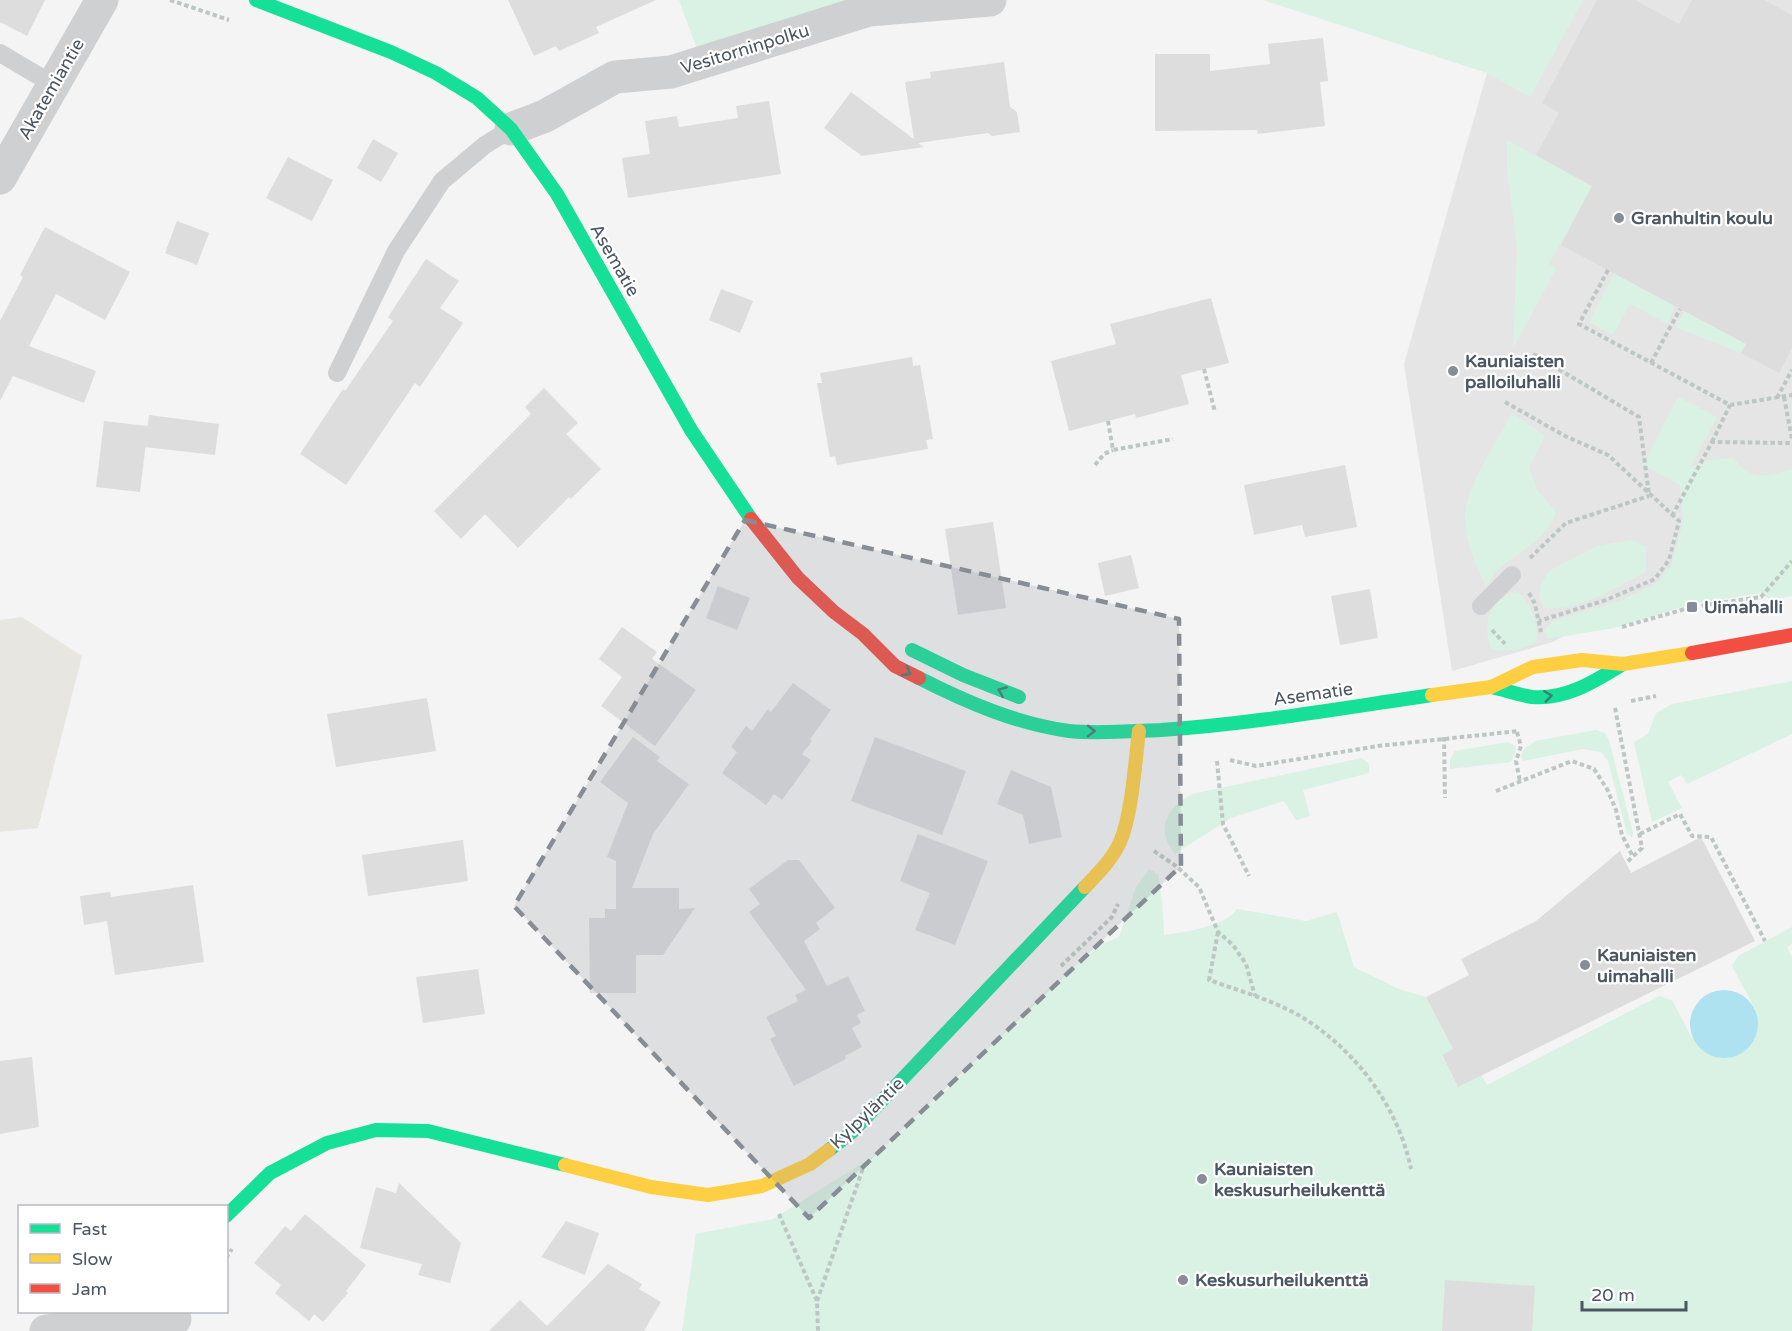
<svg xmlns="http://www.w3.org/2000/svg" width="1792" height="1331" viewBox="0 0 1792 1331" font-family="'Varela Round',sans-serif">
  <rect width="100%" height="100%" fill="#f4f4f4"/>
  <polygon fill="#e6e5e6" points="1527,0 1792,0 1792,492 1659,582 1553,642 1452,671 1404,364 1487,73"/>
  <g fill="#d9f2e3">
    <polygon points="679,0 892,0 698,52"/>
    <polygon points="1263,0 1583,0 1530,97 1487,73"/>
    <polygon points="1507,140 1592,186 1549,264 1556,269 1513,349 1517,249 1507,170"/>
    <polygon points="1614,273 1674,306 1668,324 1630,304 1613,335 1589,322"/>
    <polygon points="1685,311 1733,337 1749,338 1741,353 1675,327"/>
    <path d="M1678 397 1717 417 1690 468 1708 460 1733 458C1754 483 1764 476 1792 469V596L1770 600 1761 593 1692 604 1614 628 1548 639 1544 633 1546 628 1555 620 1620 601 1659 582 1671 565 1683 522 1680 485 1643 465Z"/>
    <path d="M1512 413 1545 436 1529 467 1537 490 1556 512C1548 540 1520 551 1499 568 1494 573 1490 581 1486 587 1476 565 1465 542 1465 517 1465 488 1498 440 1512 413Z"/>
    <path d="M1631 540 1646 547V572C1617 587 1578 612 1545 608L1539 598 1541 584 1549 571 1597 546Z"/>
    <path d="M1518 592C1530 602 1540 627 1536 642 1522 650 1506 653 1491 649 1481 626 1490 594 1518 592Z"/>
    <polygon points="1792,681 1792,734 1687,784 1681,775 1668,782 1682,808 1652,822 1634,742 1648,734 1656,713 1672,704"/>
    <polygon points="1596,730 1605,733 1609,740 1633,833 1632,838 1627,833 1608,761 1601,752 1583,749 1523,761 1521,756 1524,749 1535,741"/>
    <polygon points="1509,742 1515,746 1516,751 1511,762 1450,769 1450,760 1455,751"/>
    <path d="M1362 758 1369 764V773L1303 790 1310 816 1296 820 1284 801 1231 818 1175 854C1155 829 1166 808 1192 794Z"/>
    <path d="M1149 869 1158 874 1162 902 1164 935C1184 932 1225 927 1237 909L1306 921 1337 912 1354 967 1399 989 1426 997 1453 1049 1442 1056 1458 1087 1481 1075 1487 1085 1659 996 1672 1000 1692 1038 1755 1009 1732 966 1738 956 1792 927V944L1787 947 1792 957V1331H682L696 1234 773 1219 874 1156 944 1092 1036 1001 1098 946 1119 937 1136 887Z"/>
  </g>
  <polygon fill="#e7e6e1" points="22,617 82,656 38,828 0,832 0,620"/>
  <circle fill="#aee2f0" cx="1724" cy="1024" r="34"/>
  <g fill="#ddddde">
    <polygon points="0,0 45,0 27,36 0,22"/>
    <polygon points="508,0 656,0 596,27 599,33 559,51 556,46 534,56"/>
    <polygon points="1597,0 1635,0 1679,24 1692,0 1764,0 1792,15 1792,348 1779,373 1741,353 1746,344 1561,245 1592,186 1536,155 1559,113 1542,103"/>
    <polygon points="1323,38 1328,81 1320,82 1325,126 1258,134 1257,130 1155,131 1155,54 1210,54 1210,71 1270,64 1268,44"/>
    <polygon points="1004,62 1010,107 1017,112 1020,132 992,136 988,133 918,143 924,147 862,156 824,128 851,92 914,139 905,82 931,78 930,72"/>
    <polygon points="769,101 781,174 628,198 622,158 650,154 645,121 677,116 679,127 738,118 736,106"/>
    <polygon points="373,139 398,153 381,182 357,168"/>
    <polygon points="288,157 333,180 312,221 266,198"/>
    <polygon points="177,221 209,233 197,265 165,253"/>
    <polygon points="45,227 130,272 105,320 56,294 29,346 96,371 84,403 13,376 0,401 0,321 23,277 20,275"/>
    <polygon points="426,259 459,281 440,308 463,323 420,387 415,383 346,485 300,454 343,389 345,391 393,321 388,317"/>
    <polygon points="721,289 753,301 740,333 709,320"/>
    <polygon points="1211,298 1229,363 1181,375 1189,404 1136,418 1135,414 1069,431 1051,361 1116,344 1110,324"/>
    <polygon points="912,357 913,366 920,365 933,439 926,440 928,449 837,465 835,456 830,457 817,383 822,383 820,373"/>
    <polygon points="544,388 578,423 566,434 601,469 571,499 569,497 518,548 485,514 461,539 434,511 531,414 525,407"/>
    <polygon points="149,415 219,424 215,455 145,447"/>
    <polygon points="104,421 148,426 140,492 96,487"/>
    <polygon points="1345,465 1357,527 1305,537 1302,525 1254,535 1244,485"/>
    <polygon points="993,522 1006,608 958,615 945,529"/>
    <polygon points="1131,555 1139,588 1105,596 1098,563"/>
    <polygon points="718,586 750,598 737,630 706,618"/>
    <polygon points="1370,589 1378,638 1340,645 1331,596"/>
    <polygon points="622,627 657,652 652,659 696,690 655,746 601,706 622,677 599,659"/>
    <polygon points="793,683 831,710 810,739 812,741 802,754 811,760 782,800 774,794 766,805 722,773 737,752 731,747 746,726 752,731 768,709 771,712"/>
    <polygon points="427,698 436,751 336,767 327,714"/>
    <polygon points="633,737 660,757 657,761 689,784 653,834 632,888 679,888 679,909 695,908 663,955 636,955 636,993 590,993 589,918 605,918 605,909 616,909 616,861 607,857 628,803 600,782"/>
    <polygon points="875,737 966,771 942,835 851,801"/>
    <polygon points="1011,770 1051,787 1062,837 1029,844 1023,815 997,804"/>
    <polygon points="918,834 988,861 955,945 915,930 930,893 900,881"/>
    <polygon points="1701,837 1755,941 1458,1087 1442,1055 1453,1049 1426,997 1469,975 1461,959 1536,921 1620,851 1631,873"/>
    <polygon points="463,840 468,881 368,896 362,855"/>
    <polygon points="788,860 799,860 835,908 816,923 820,929 804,941 827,986 848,976 865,1011 857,1015 861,1023 852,1028 862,1047 845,1056 846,1059 794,1086 770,1039 776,1036 766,1017 798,1001 795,995 806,990 749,912 760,904 749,889"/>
    <polygon points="193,885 204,962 115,975 107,921 84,925 80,896 110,892 111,897"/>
    <polygon points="478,969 485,1014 423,1023 416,977"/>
    <polygon points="32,1057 39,1127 0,1134 0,1061"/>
    <polygon points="399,1183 461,1243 450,1283 418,1275 422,1264 360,1248 376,1187 396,1193"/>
    <polygon points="305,1214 366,1265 346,1291 348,1293 323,1322 314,1314 309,1321 275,1293 281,1285 254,1263 285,1226 291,1231"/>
    <polygon points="566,1221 599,1233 585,1275 541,1257"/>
    <polygon points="608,1264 642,1284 639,1289 661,1302 644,1331 489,1331 520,1300 547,1326"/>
    <polygon points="1445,1280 1535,1286 1532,1331 1442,1331"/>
  </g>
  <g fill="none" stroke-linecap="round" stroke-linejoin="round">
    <g stroke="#bcc7c4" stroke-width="4" stroke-dasharray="4.5 3" stroke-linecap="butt">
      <polyline points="170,0 229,20"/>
      <polyline points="1608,270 1579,324 1730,405 1792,395"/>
      <polyline points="1533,354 1639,417 1649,495"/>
      <polyline points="1651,363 1680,309"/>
      <polyline points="1204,369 1215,412"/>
      <polyline points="1784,397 1792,439"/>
      <polyline points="1777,398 1792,370"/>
      <polyline points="1505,402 1565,436 1608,455 1679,521 1669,560 1655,579 1606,600 1539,621"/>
      <polyline points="1108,421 1113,450 1173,439"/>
      <polyline points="1712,442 1730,405"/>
      <polyline points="1095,465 1104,454 1113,450"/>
      <polyline points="1672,516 1712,442 1792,443"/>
      <polyline points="1530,558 1566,523 1649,496"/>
      <polyline points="1529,593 1535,604 1541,632"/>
      <polyline points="1622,627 1692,607 1761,597 1792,561"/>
      <polyline points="1492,630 1505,644"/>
      <polyline points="1631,701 1656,696"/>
      <polyline points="1615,708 1642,848 1626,863"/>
      <polyline points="1517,732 1521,746 1516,761 1520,782"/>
      <polyline points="1444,737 1445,798"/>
      <polyline points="1230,760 1256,766 1378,746 1519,731"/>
      <polyline points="1217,761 1223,824 1249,876"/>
      <polyline points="1496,791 1572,761 1594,769 1607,789 1616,810 1622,835 1633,857"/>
      <polyline points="1640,834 1680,814 1692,836 1711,837 1765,941"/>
      <polyline points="1154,851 1176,866 1199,887 1218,932 1233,945 1246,964 1255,996"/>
      <path d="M1218 932 1209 980C1240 991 1272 1000 1300 1016 1355 1049 1398 1106 1411 1169"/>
      <polyline points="1061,966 1112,917 1118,904"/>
      <polyline points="779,1214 817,1301 818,1331"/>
      <polyline points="226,1258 232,1249"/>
      <polyline points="817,1301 863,1168"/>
    </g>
    <g stroke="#ced0d2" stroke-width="18">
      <polyline points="0,53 54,85"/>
      <polyline points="337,373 396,251 442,181 485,145 511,129"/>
      <polyline points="1481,606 1512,575"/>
    </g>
    <g stroke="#ced0d2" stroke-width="33">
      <polyline points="511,129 545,116 615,77 671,72 869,10 990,0"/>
      <polyline points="0,178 102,0"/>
      <polyline points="46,1331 151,1316 175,1319"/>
    </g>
    <g stroke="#16e098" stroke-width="14">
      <polyline points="256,0 391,52 436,73 477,98 511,129 557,194 691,430 751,519"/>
      <polyline points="912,650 963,675 1019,697"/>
      <path d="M919 678C966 702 1017 724 1069 731 1095 734 1134 731 1161 730 1251 724 1342 708 1432 695"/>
      <path d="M1491 687C1505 690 1518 695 1532 697 1566 700 1595 681 1623 664"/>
      <polyline points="829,1150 852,1132 1085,887"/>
      <polyline points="226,1216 270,1173 327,1143 376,1130 428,1131 565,1165"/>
    </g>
    <g stroke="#ffcf43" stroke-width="14">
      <polyline points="1432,695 1491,687 1533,667 1582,660 1623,664 1692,653"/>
      <path d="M1085 887C1098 873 1112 860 1120 842 1132 815 1135 762 1139 731"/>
      <polyline points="565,1165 651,1187 708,1195 762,1186 810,1164 829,1150"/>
    </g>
    <g stroke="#f24e42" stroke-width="14">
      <polyline points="751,519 798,578 834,612 863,634 895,666 919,678"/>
      <polyline points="1692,653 1792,635"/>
    </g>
  </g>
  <defs><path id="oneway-chevron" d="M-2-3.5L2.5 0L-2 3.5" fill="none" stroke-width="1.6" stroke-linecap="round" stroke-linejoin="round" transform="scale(1.5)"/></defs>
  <g stroke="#3a7f72">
    <use href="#oneway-chevron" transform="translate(907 672) rotate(28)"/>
    <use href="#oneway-chevron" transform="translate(1002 691) rotate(-158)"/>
    <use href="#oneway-chevron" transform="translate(1548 696) rotate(-8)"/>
    <use href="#oneway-chevron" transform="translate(1091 731)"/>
  </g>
  <path fill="#868d94" fill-opacity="0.2" stroke="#868d94" stroke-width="4.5" stroke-dasharray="12 8" stroke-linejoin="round" d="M745 520 1179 619 1181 866 809 1218 514 906Z"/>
  <g fill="#868d94" stroke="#fff" stroke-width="2">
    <circle cx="1619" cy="218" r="6"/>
    <circle cx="1453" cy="371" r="6"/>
    <rect x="1686" y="601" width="12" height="12" rx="3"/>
    <circle cx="1585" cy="965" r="6"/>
    <circle cx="1202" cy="1179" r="6"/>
    <circle cx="1183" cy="1280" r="6"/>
  </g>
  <g text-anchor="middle" stroke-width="4.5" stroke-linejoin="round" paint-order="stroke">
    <g font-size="18" fill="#4a5661" stroke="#fff">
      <text transform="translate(745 49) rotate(-17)" y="6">Vesitorninpolku</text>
      <text transform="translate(51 89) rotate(-60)" y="6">Akatemiantie</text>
      <text transform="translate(615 260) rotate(60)" y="6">Asematie</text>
      <text transform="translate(1313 694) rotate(-8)" y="6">Asematie</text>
      <text transform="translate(867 1113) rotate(-44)" y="6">Kylpyläntie</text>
    </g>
    <g font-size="18" font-weight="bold" fill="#4a5661" stroke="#fff" text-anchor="start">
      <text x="1631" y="224">Granhultin koulu</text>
      <text x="1465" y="367">Kauniaisten<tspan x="1465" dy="21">palloiluhalli</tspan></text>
      <text x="1704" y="613">Uimahalli</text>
      <text x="1597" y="961">Kauniaisten<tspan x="1597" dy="21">uimahalli</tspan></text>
      <text x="1214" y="1175">Kauniaisten<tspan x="1214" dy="21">keskusurheilukenttä</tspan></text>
      <text x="1195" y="1286">Keskusurheilukenttä</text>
    </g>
  </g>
  <rect x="18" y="1205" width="210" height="108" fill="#ffffff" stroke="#b7bbc0" stroke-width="1.5"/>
  <rect x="30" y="1224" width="30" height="9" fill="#16e098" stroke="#b7bbc0" stroke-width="1.5"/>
  <text x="72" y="1235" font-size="18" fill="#4a5661">Fast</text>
  <rect x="30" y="1254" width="30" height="9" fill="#ffcf43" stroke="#b7bbc0" stroke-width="1.5"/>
  <text x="72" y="1265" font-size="18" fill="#4a5661">Slow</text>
  <rect x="30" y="1284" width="30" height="9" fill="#f24e42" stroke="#b7bbc0" stroke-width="1.5"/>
  <text x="72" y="1295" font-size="18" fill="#4a5661">Jam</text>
  <path d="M1582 1301v9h104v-9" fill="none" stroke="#4a5661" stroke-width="3"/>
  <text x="1591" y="1301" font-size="18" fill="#4a5661" stroke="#ffffff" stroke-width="4.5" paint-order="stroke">20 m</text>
</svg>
